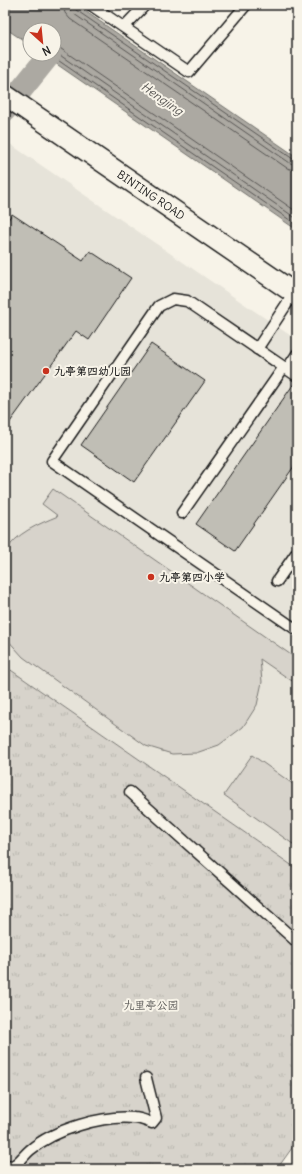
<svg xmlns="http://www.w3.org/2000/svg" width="302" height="1174" viewBox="0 0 302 1174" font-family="Delius,'LXGW WenKai TC',sans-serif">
  <defs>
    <pattern id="grass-tufts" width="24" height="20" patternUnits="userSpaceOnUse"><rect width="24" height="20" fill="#d7d3cb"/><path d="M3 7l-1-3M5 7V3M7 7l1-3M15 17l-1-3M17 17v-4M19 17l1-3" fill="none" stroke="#b8b5ae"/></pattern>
  </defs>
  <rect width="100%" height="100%" fill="#f7f3e8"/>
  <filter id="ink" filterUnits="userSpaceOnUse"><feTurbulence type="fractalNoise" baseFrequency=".025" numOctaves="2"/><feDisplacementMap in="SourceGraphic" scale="8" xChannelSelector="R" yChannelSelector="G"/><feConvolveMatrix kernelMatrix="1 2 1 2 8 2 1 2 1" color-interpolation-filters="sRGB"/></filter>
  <g filter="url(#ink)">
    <polygon fill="#e6e3d9" points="10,144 297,340 297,869 5,666 5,151"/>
    <polygon fill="url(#grass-tufts)" stroke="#7a7874" points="5,666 297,869 297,1141 277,1169 5,1169"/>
    <g fill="#d7d3cb" stroke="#7a7874">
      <path d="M53 489 297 659V673L292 681 260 659 262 682 257 705 243 727 219 745 196 753 172 754 146 746 23 657 6 638 5 553C15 533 39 524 58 516L42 504Z"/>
      <polygon points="252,755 297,787 297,847 224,795"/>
    </g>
    <polygon fill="#aca9a2" stroke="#72716c" points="5,5 76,5 297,157 297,230 42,54 54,54 54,30 30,30 30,45 5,28"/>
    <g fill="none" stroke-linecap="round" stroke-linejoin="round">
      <g stroke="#565452" stroke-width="1">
        <polyline points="63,5 65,13 70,19 287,168 297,171"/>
        <polyline points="69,5 70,10 74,14 290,163 297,165"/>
        <polyline points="74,5 76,10 293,159 297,160"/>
        <polyline points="54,44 297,212"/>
        <polyline points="54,51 297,219"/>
        <polyline points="49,54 297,225"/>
      </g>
      <polyline stroke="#aca9a2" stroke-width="23" points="5,110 50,54"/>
    </g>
    <g fill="#c0beb5" stroke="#1c1c1c">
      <polygon points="12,214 83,261 90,251 131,278 89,340 76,331 5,429 5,224"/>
      <polygon points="151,344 205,381 134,482 81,445"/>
      <polygon points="295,382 297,382 297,462 235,551 196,524"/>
    </g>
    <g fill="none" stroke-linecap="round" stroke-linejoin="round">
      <defs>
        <g id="service">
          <polyline points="91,5 189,72 246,5"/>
          <polyline points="124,27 145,5"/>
          <polyline points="257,349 294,293"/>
          <polyline points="287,369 297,354"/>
          <polyline points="297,376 187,301 173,299 159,306 52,461 297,630"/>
          <polyline points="182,513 284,367"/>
          <polyline points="277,581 297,552"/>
          <polyline points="130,792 297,942"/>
          <path d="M5 1165 13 1166C20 1162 24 1155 30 1150 55 1129 103 1115 134 1118 140 1118 146 1121 152 1123L156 1118 146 1078"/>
        </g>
        <polyline id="minor" points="5,95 297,295"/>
      </defs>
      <use href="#service" stroke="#1c1c1c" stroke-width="13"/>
      <use href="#minor" stroke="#1c1c1c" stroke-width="23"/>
      <use href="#service" stroke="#f7f3e8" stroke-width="10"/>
      <use href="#minor" stroke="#f7f3e8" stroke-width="20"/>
    </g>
  </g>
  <g fill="#c8321e" stroke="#f7f3e8" stroke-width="1.5">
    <circle cx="46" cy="371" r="4"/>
    <circle cx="151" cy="577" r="4"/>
  </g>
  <g text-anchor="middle" stroke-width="4" stroke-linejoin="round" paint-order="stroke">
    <g font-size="11" fill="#1c1c1c" stroke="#f7f3e8">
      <text transform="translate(151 195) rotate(34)" y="4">BINTING ROAD</text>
    </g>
    <g font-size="11" font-weight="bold" fill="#1c1c1c" stroke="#f7f3e8" text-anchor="start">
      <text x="54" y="375">九亭第四幼儿园</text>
      <text x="159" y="581">九亭第四小学</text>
    </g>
    <g font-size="11" fill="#545351" stroke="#f7f3e8">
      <text x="151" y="1009">九里亭公园</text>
    </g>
    <g font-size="12" font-style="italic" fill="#565452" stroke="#f7f3e8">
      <text transform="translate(162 99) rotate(35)" y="4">Hengjing</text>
    </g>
  </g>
  <rect width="302" height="1174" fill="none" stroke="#f7f3e8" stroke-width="20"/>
  <rect x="10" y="10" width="282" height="1154" fill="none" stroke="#1c1c1c" stroke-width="1.5" filter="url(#ink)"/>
  <g transform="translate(42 42) rotate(153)"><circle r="19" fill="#f7f3e8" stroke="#9f9d96"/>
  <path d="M0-3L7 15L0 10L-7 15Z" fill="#c8321e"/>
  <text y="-6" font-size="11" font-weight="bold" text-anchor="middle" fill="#1c1c1c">N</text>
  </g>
</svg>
